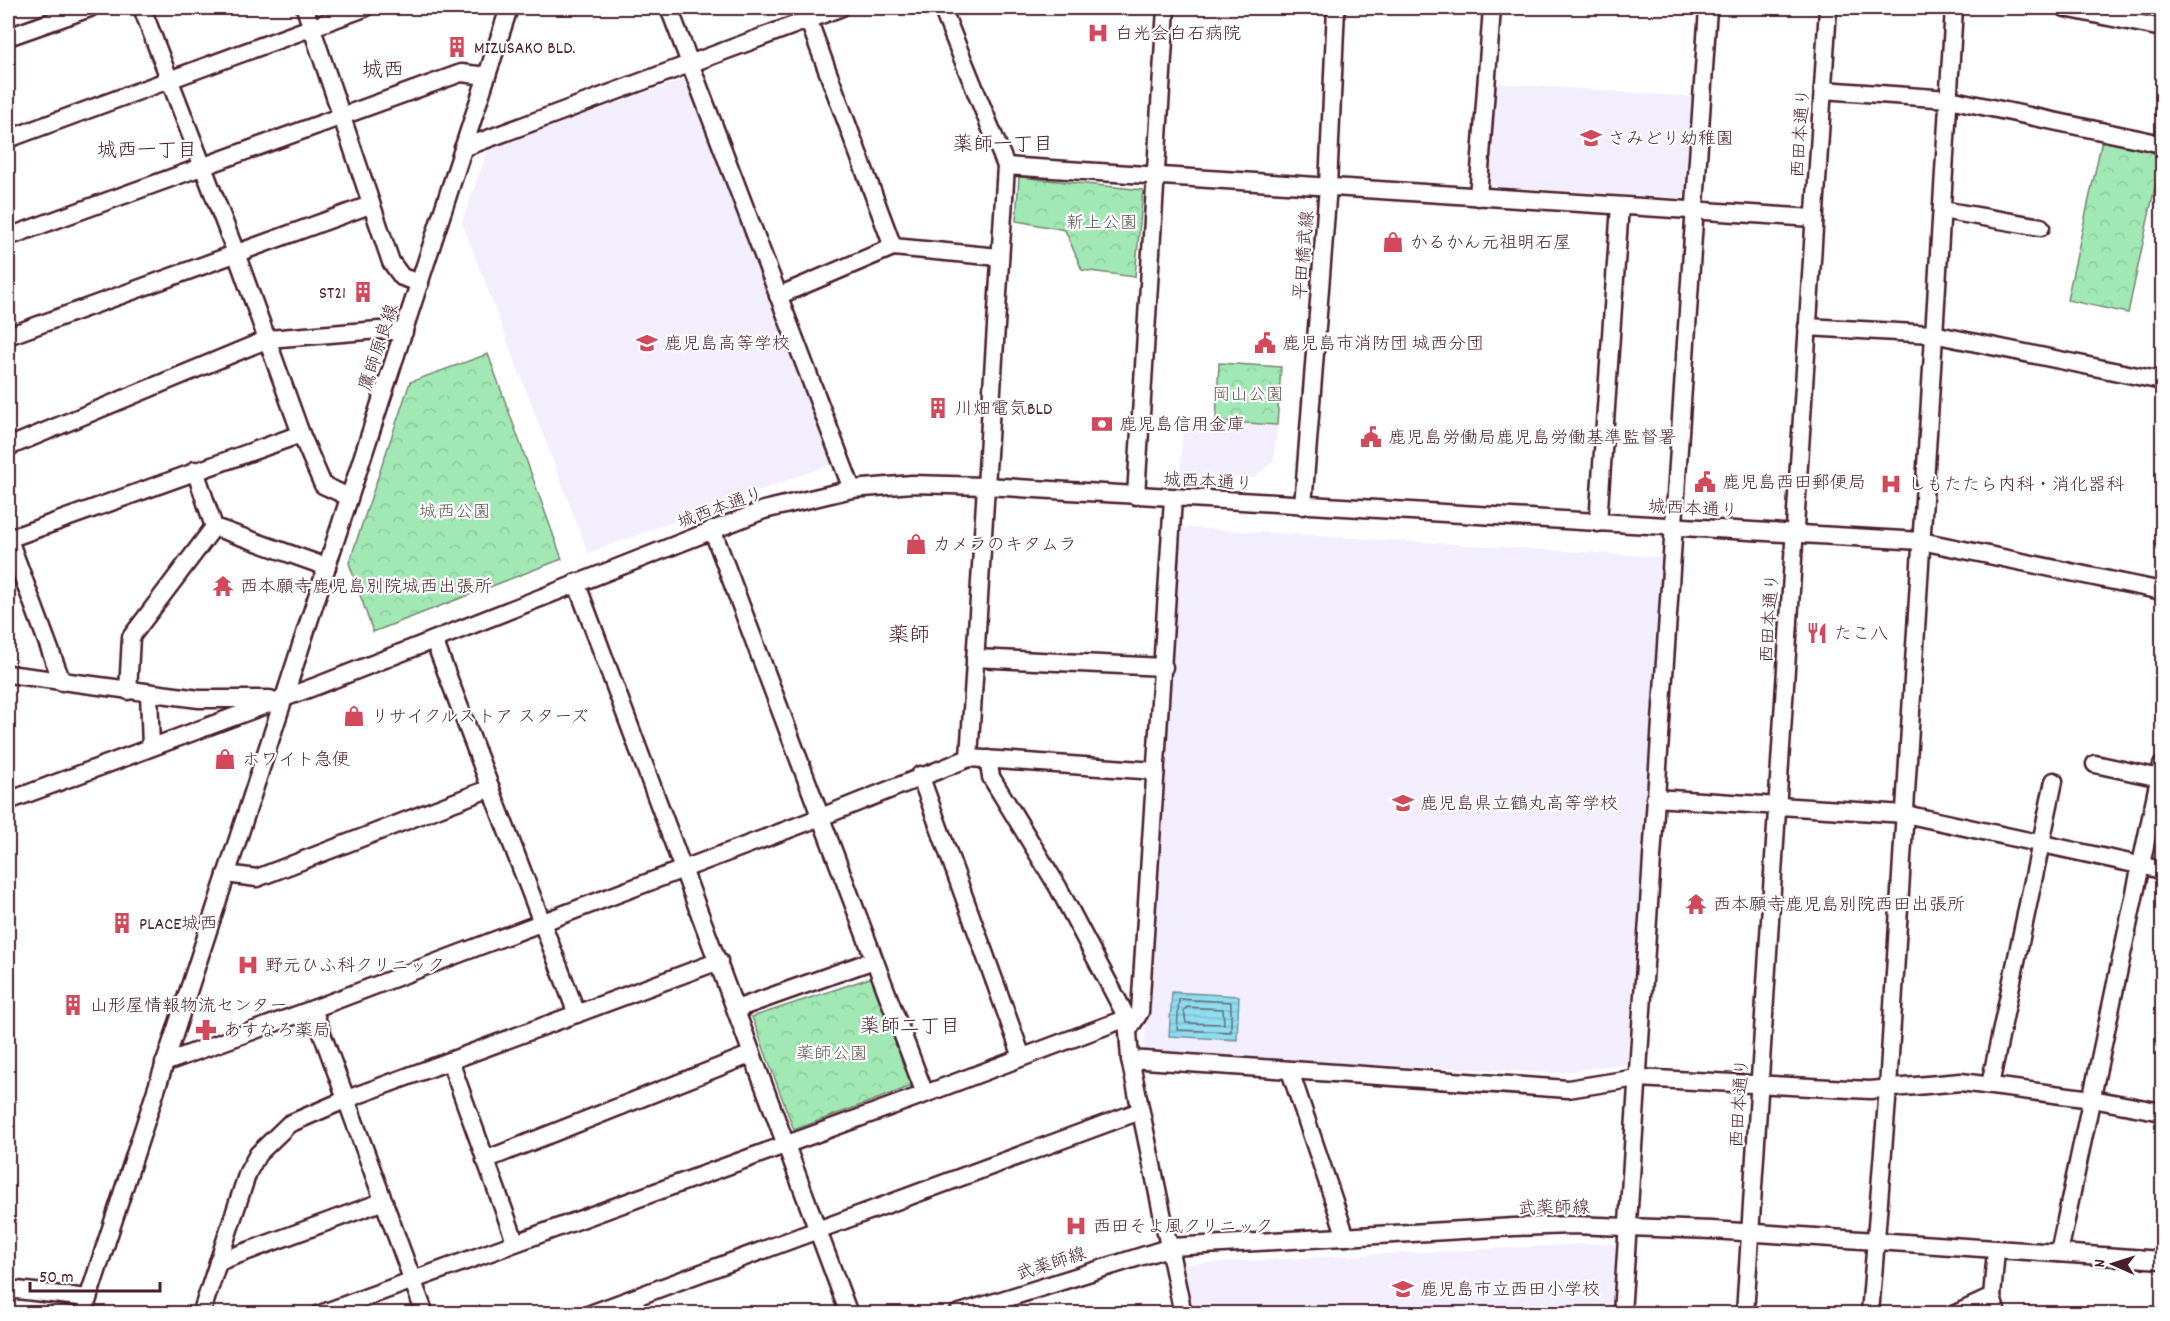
<svg xmlns="http://www.w3.org/2000/svg" width="2170" height="1321" viewBox="0 0 2170 1321" font-family="Dekko,'Klee One',sans-serif">
  <defs>
    <pattern id="forest-crowns" width="20" height="18" patternUnits="userSpaceOnUse" patternTransform="scale(1.5)"><rect width="20" height="18" fill="#a1e8b5"/><path d="M2 6a3 3 0 1 1 6 0M12 15a3 3 0 1 1 6 0" fill="none" stroke="#8cc79c"/></pattern>
    <pattern id="water-rules" width="6" height="5" patternUnits="userSpaceOnUse" patternTransform="scale(1.5)"><rect width="6" height="5" fill="#8fddef"/><path d="M0 2.5h6" fill="none" stroke="#7dbdcd"/></pattern>
  </defs>
  <rect width="100%" height="100%" fill="#fff"/>
  <filter id="ink" filterUnits="userSpaceOnUse"><feTurbulence type="fractalNoise" baseFrequency=".0167" numOctaves="2"/><feDisplacementMap in="SourceGraphic" scale="12" xChannelSelector="R" yChannelSelector="G"/><feConvolveMatrix kernelMatrix="1 2 1 2 8 2 1 2 1" color-interpolation-filters="sRGB"/></filter>
  <g filter="url(#ink)">
    <g fill="#f2eefd">
      <polygon points="686,79 832,464 588,553 462,222 489,147"/>
      <polygon points="1495,83 1693,97 1686,192 1682,198 1493,186 1490,180"/>
      <polygon points="1214,421 1277,425 1274,460 1254,478 1180,474 1183,429 1213,431"/>
      <polygon points="1177,527 1663,557 1627,1064 1554,1073 1150,1054 1144,1049"/>
      <polygon points="1587,1244 1619,1244 1615,1314 1194,1313 1184,1264"/>
    </g>
    <g fill="url(#forest-crowns)" stroke="#768470" stroke-width="1.5">
      <polygon points="2102,140 2162,154 2128,313 2067,300"/>
      <polygon points="1019,177 1143,190 1135,277 1082,270 1065,230 1016,221"/>
      <polygon points="488,354 562,559 373,632 349,563 410,382"/>
      <polygon points="1219,363 1281,367 1277,425 1216,421"/>
      <polygon points="873,977 912,1086 794,1130 752,1017"/>
    </g>
    <polygon fill="url(#water-rules)" stroke="#7391a1" stroke-width="1.5" points="1172,992 1239,996 1237,1040 1169,1036"/>
    <g fill="none" stroke-linecap="round" stroke-linejoin="round">
      <g stroke="#666b79" stroke-width="1.5">
        <polygon points="1179,999 1231,1002 1231,1032 1177,1030"/>
        <polygon points="1187,1007 1223,1009 1224,1024 1186,1023 1184,1010"/>
      </g>
      <defs>
        <g id="minor">
          <polyline points="142,8 236,253 301,434 323,485 349,497"/>
          <polyline points="305,8 391,262 402,277 420,283"/>
          <polyline points="669,8 852,489"/>
          <polyline points="804,8 893,247 999,257"/>
          <polyline points="942,8 1006,166 969,758"/>
          <polyline points="2065,8 2162,28"/>
          <polyline points="8,37 90,8"/>
          <polyline points="1823,90 1949,99 2162,144"/>
          <polyline points="8,139 365,8"/>
          <polyline points="463,148 840,8"/>
          <polyline points="1006,166 1813,218"/>
          <polyline points="1478,197 1492,8"/>
          <polyline points="1942,210 2041,227"/>
          <polyline points="8,237 461,73 487,76"/>
          <polyline points="778,296 893,247"/>
          <polyline points="1807,327 1933,334 2162,381"/>
          <polyline points="8,336 370,205"/>
          <polyline points="8,447 268,339 379,330 404,332"/>
          <polyline points="195,470 214,527 327,567"/>
          <polyline points="1136,496 1166,8"/>
          <polyline points="1303,506 1328,186 1336,8"/>
          <polyline points="1598,523 1620,206"/>
          <polyline points="712,529 925,1094"/>
          <polyline points="8,537 62,682"/>
          <polyline points="8,539 301,434"/>
          <polyline points="576,582 849,1314"/>
          <polyline points="434,640 577,1014"/>
          <polyline points="975,658 1164,667"/>
          <polyline points="8,674 199,699 270,699"/>
          <polyline points="128,691 131,637 214,527"/>
          <polyline points="149,693 151,747"/>
          <polyline points="988,759 991,777 1058,887 1127,1018 1130,1059 1183,1314"/>
          <polyline points="2095,764 2160,778"/>
          <polyline points="920,775 1022,1057"/>
          <polyline points="1655,798 1905,814 2162,870"/>
          <polyline points="8,801 319,685 764,510 852,489 912,484 985,486 1921,541 2162,591"/>
          <polyline points="226,874 257,878 491,788"/>
          <polyline points="313,1009 425,1314"/>
          <polyline points="736,1009 874,960"/>
          <polyline points="1129,1029 1140,1012 1173,499"/>
          <polyline points="1130,1059 1568,1089 1637,1078 1870,1090 1961,1082 2092,1099 2162,1112"/>
          <polyline points="450,1061 515,1241"/>
          <polyline points="164,1063 313,1009 821,817 969,758 1156,771"/>
          <polyline points="1290,1071 1346,1237"/>
          <polyline points="1990,1085 2054,781"/>
          <polyline points="485,1160 752,1054"/>
          <polyline points="1996,1250 1992,1297 1997,1314"/>
          <polyline points="2059,1253 2162,765"/>
          <polyline points="218,1262 384,1201"/>
          <polyline points="8,1289 88,1298"/>
          <polyline points="83,1314 509,8"/>
          <polyline points="201,1314 248,1172 258,1154 289,1124 347,1099 719,961"/>
          <polyline points="320,1314 925,1094 1127,1018"/>
          <polyline points="590,1314 1140,1111"/>
          <polyline points="957,1314 1171,1247 1514,1227 1571,1225 1712,1230 2162,1260"/>
          <polyline points="1622,1314 1708,8"/>
          <polyline points="1745,1314 1828,8"/>
          <polyline points="1870,1314 1888,1088 1954,8"/>
          <polyline points="1955,1314 1992,1297"/>
        </g>
      </defs>
      <use href="#minor" stroke="#4a1f2b" stroke-width="21"/>
      <use href="#minor" stroke="#fff" stroke-width="16"/>
    </g>
  </g>
  <defs>
    <symbol id="hospital-bare" viewBox="-9 -9 18 18"><path d="M-5-5h3v3.5h4V-5h3V5h-3V1.5h-4V5h-3Z" fill="#d1495b" stroke="#fff" stroke-width="2.5" paint-order="stroke"/></symbol>
    <symbol id="building-bare" viewBox="-9 -9 18 18"><path d="M-4-6H4V6H1V3H-1V6H-4ZM-2.5-4.3h1.7v1.8h-1.7ZM.8-4.3h1.7v1.8H.8ZM-2.5-1h1.7V.8h-1.7ZM.8-1h1.7V.8H.8Z" fill="#d1495b" stroke="#fff" stroke-width="2.5" paint-order="stroke"/></symbol>
    <symbol id="school-bare" viewBox="-9 -9 18 18"><path d="M0-5L7-2L0 1L-7-2ZM-4 1L0 2.5L4 1V4Q0 6-4 4Z" fill="#d1495b" stroke="#fff" stroke-width="2.5" paint-order="stroke"/></symbol>
    <symbol id="shop-bare" viewBox="-9 -9 18 18"><path d="M-5-2.5h2.3a2.7 3.5 0 0 1 5.4 0H5L5.5 6h-11ZM-1.5-2.5h3a1.5 2.3 0 0 0-3 0Z" fill="#d1495b" stroke="#fff" stroke-width="2.5" paint-order="stroke"/></symbol>
    <symbol id="civic-bare" viewBox="-9 -9 18 18"><path d="M-.6-6.5H3V-4.5H.6V-3L4-1V1h2V6H-6V1h2V-1L-.6-3ZM-1.2 2.5V6h2.4V2.5Z" fill="#d1495b" stroke="#fff" stroke-width="2.5" paint-order="stroke"/></symbol>
    <symbol id="bank-bare" viewBox="-9 -9 18 18"><path d="M-6-4H6V4H-6ZM0-2.3a2.3 2.3 0 1 0 0 4.6a2.3 2.3 0 1 0 0-4.6Z" fill="#d1495b" stroke="#fff" stroke-width="2.5" paint-order="stroke"/></symbol>
    <symbol id="temple-bare" viewBox="-9 -9 18 18"><path d="M0-6L5-2H3V0L6.5 2.5H4V6H1.5V3h-3V6H-4V2.5H-6.5L-3 0V-2H-5Z" fill="#d1495b" stroke="#fff" stroke-width="2.5" paint-order="stroke"/></symbol>
    <symbol id="restaurant-bare" viewBox="-9 -9 18 18"><path d="M-5-6h1v4h1v-4h1v4h1v-4h1v5L-1.5 .5V6h-2V.5L-5-1ZM5-6V6H3V1.5H1.5Q1.5-4 5-6Z" fill="#d1495b" stroke="#fff" stroke-width="2.5" paint-order="stroke"/></symbol>
    <symbol id="pharmacy-bare" viewBox="-9 -9 18 18"><path d="M-2-6h4v4h4v4h-4v4h-4v-4h-4v-4h4Z" fill="#d1495b" stroke="#fff" stroke-width="2.5" paint-order="stroke"/></symbol>
  </defs>
  <g fill-rule="evenodd">
    <use href="#hospital-bare" x="1083" y="18" width="30" height="30"/>
    <use href="#building-bare" x="442" y="32" width="30" height="30"/>
    <use href="#school-bare" x="1576" y="123" width="30" height="30"/>
    <use href="#shop-bare" x="1378" y="227" width="30" height="30"/>
    <use href="#building-bare" x="348" y="277" width="30" height="30"/>
    <use href="#school-bare" x="632" y="328" width="30" height="30"/>
    <use href="#civic-bare" x="1250" y="328" width="30" height="30"/>
    <use href="#building-bare" x="923" y="393" width="30" height="30"/>
    <use href="#bank-bare" x="1087" y="409" width="30" height="30"/>
    <use href="#civic-bare" x="1356" y="422" width="30" height="30"/>
    <use href="#civic-bare" x="1690" y="467" width="30" height="30"/>
    <use href="#hospital-bare" x="1876" y="469" width="30" height="30"/>
    <use href="#shop-bare" x="901" y="529" width="30" height="30"/>
    <use href="#temple-bare" x="208" y="571" width="30" height="30"/>
    <use href="#restaurant-bare" x="1802" y="618" width="30" height="30"/>
    <use href="#shop-bare" x="339" y="701" width="30" height="30"/>
    <use href="#shop-bare" x="210" y="744" width="30" height="30"/>
    <use href="#school-bare" x="1388" y="788" width="30" height="30"/>
    <use href="#temple-bare" x="1681" y="889" width="30" height="30"/>
    <use href="#building-bare" x="107" y="908" width="30" height="30"/>
    <use href="#hospital-bare" x="233" y="950" width="30" height="30"/>
    <use href="#building-bare" x="58" y="990" width="30" height="30"/>
    <use href="#pharmacy-bare" x="191" y="1015" width="30" height="30"/>
    <use href="#hospital-bare" x="1061" y="1211" width="30" height="30"/>
    <use href="#school-bare" x="1388" y="1274" width="30" height="30"/>
  </g>
  <g text-anchor="middle" stroke-width="4.5" stroke-linejoin="round" paint-order="stroke">
    <g font-size="18" fill="#4a1f2b" stroke="#fff" text-anchor="start">
      <text x="1115" y="39">白光会白石病院</text>
      <text x="474" y="53">MIZUSAKO BLD.</text>
      <text x="1608" y="144">さみどり幼稚園</text>
      <text x="1410" y="248">かるかん元祖明石屋</text>
      <text x="346" y="298" text-anchor="end">ST21</text>
      <text x="664" y="349">鹿児島高等学校</text>
      <text x="1282" y="349">鹿児島市消防団 城西分団</text>
      <text x="955" y="414">川畑電気BLD</text>
      <text x="1119" y="430">鹿児島信用金庫</text>
      <text x="1388" y="443">鹿児島労働局鹿児島労働基準監督署</text>
      <text x="1722" y="488">鹿児島西田郵便局</text>
      <text x="1908" y="490">しもたたら内科・消化器科</text>
      <text x="933" y="550">カメラのキタムラ</text>
      <text x="240" y="592">西本願寺鹿児島別院城西出張所</text>
      <text x="1834" y="639">たこ八</text>
      <text x="371" y="722">リサイクルストア スターズ</text>
      <text x="242" y="765">ホワイト急便</text>
      <text x="1420" y="809">鹿児島県立鶴丸高等学校</text>
      <text x="1713" y="910">西本願寺鹿児島別院西田出張所</text>
      <text x="139" y="929">PLACE城西</text>
      <text x="265" y="971">野元ひふ科クリニック</text>
      <text x="90" y="1011">山形屋情報物流センター</text>
      <text x="223" y="1036">あすなろ薬局</text>
      <text x="1093" y="1232">西田そよ風クリニック</text>
      <text x="1420" y="1295">鹿児島市立西田小学校</text>
    </g>
    <g font-size="18" fill="#4a1f2b" stroke="#fff">
      <text transform="translate(1800 133) rotate(-86)" y="6">西田本通り</text>
      <text transform="translate(1303 255) rotate(-85)" y="6">平田橋武線</text>
      <text transform="translate(378 347) rotate(-72)" y="6">鷹師原良線</text>
      <text transform="translate(1208 481) rotate(3)" y="6">城西本通り</text>
      <text transform="translate(720 507) rotate(-20)" y="6">城西本通り</text>
      <text transform="translate(1693 508) rotate(3)" y="6">城西本通り</text>
      <text transform="translate(1769 618) rotate(-86)" y="6">西田本通り</text>
      <text transform="translate(1739 1103) rotate(-86)" y="6">西田本通り</text>
      <text transform="translate(1554 1207) rotate(-1)" y="6">武薬師線</text>
      <text transform="translate(1051 1263) rotate(-18)" y="6">武薬師線</text>
    </g>
    <g font-size="18" fill="#645b54" stroke="#fff">
      <text x="1102" y="228">新上公園</text>
      <text x="1248" y="400">岡山公園</text>
      <text x="455" y="517">城西公園</text>
      <text x="832" y="1059">薬師公園</text>
    </g>
    <g font-size="20" fill="#4a1f2b" stroke="#fff">
      <text x="1003" y="150">薬師一丁目</text>
      <text x="147" y="156">城西一丁目</text>
      <text x="910" y="1032">薬師二丁目</text>
    </g>
    <g font-size="21" fill="#4a1f2b" stroke="#fff">
      <text x="383" y="76">城西</text>
      <text x="909" y="641">薬師</text>
    </g>
  </g>
  <rect width="2170" height="1321" fill="none" stroke="#fff" stroke-width="30"/>
  <rect x="15" y="15" width="2140" height="1291" fill="none" stroke="#4a1f2b" stroke-width="2" filter="url(#ink)"/>
  <g transform="translate(2113 1264) rotate(273)" stroke="#ffffff" stroke-width="4.5" paint-order="stroke">
  <path d="M0-4.5L10 22L0 15L-10 22Z" fill="#4a1f2b"/>
  <text y="-9" font-size="16" font-weight="bold" text-anchor="middle" fill="#4a1f2b">N</text>
  </g>
  <path d="M30 1282v9h130v-9" fill="none" stroke="#4a1f2b" stroke-width="3"/>
  <text x="39" y="1282" font-size="18" fill="#4a1f2b" stroke="#ffffff" stroke-width="4.5" paint-order="stroke">50 m</text>
</svg>
